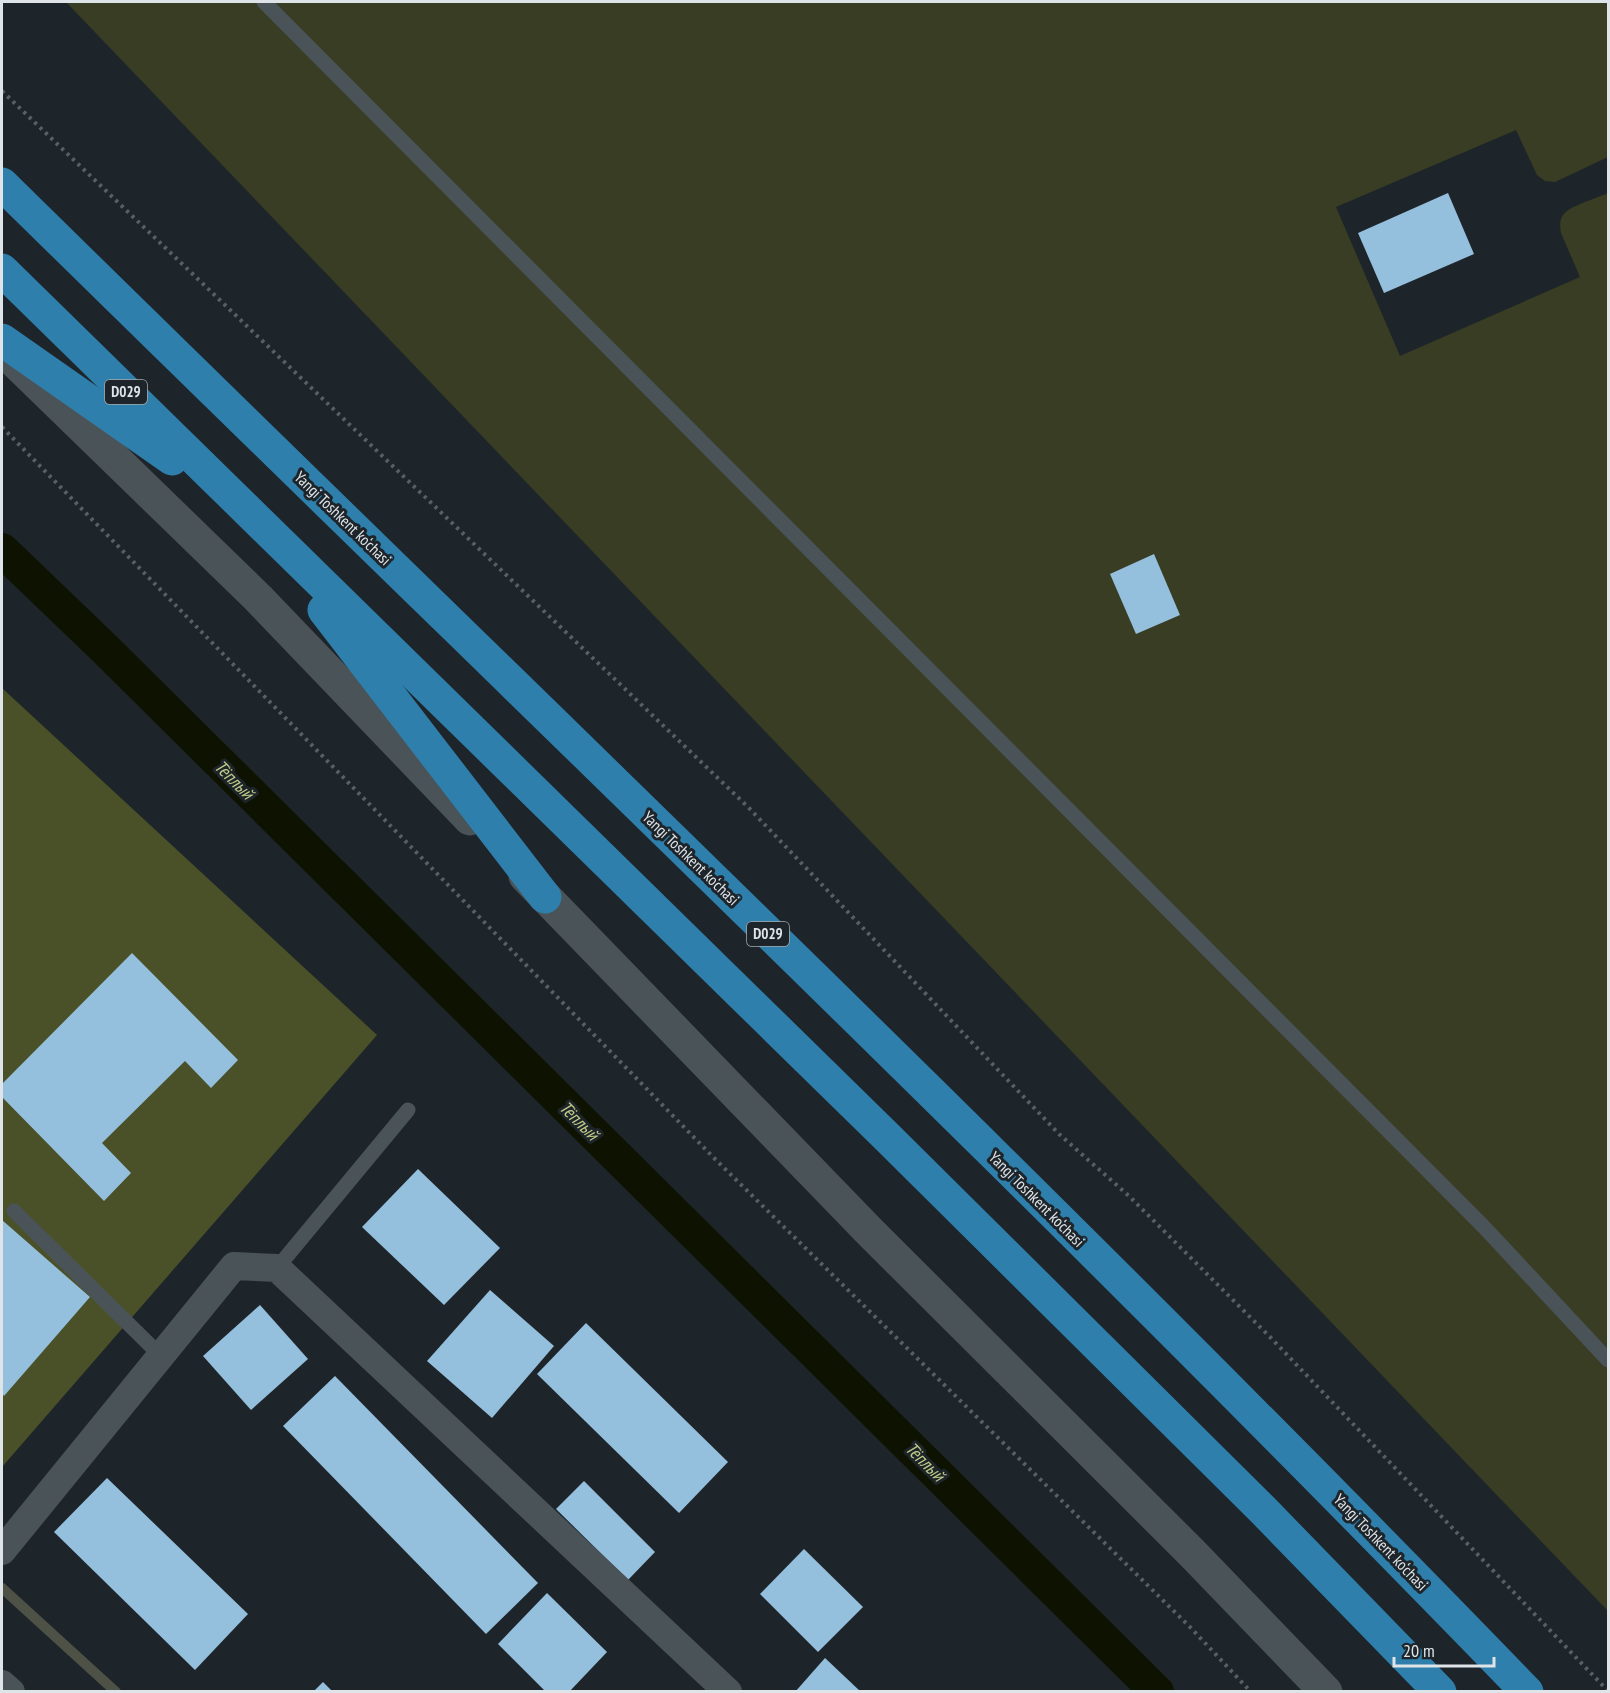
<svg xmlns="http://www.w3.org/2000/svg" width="1610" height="1693" viewBox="0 0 1610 1693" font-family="'PT Sans Narrow',sans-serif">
  <rect width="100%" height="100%" fill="#1e252a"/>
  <path fill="#383d23" d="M66 2H1608V157L1555 182 1545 181 1537 175 1516 130 1336 207 1400 356 1580 277 1561 233C1557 212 1569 209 1585 202 1593 199 1601 196 1608 193V1611Z"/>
  <polygon fill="#4a5128" points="2,688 377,1035 2,1467"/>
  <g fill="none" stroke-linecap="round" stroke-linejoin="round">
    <polyline stroke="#4d5146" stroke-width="10" points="2,1588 116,1692"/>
    <polyline stroke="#0e1200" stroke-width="34" points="2,550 102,646 1157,1692"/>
  </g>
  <g fill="#95c0dd">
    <polygon points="1448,193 1474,254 1384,293 1358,233"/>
    <polygon points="1154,554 1180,615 1136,634 1110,574"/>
    <polygon points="132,953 238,1060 211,1088 185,1061 102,1143 131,1173 104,1201 2,1097 2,1084"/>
    <polygon points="418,1169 500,1248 444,1305 362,1227"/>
    <polygon points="2,1220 90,1297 4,1396 2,1393"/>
    <polygon points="490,1290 554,1346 492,1418 427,1361"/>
    <polygon points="260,1305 308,1359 251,1410 203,1356"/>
    <polygon points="586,1323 728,1462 679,1513 537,1374"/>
    <polygon points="335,1376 538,1583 486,1634 283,1426"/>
    <polygon points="107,1478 248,1614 195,1670 54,1532"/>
    <polygon points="584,1481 655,1552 628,1580 556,1509"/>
    <polygon points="804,1549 863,1607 818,1652 760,1594"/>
    <polygon points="547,1593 607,1652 569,1692 546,1692 498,1644"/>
    <polygon points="825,1658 861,1692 795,1692"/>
    <polygon points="323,1682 333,1692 313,1692"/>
  </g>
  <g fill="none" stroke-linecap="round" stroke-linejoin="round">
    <g stroke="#596064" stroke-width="4" stroke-dasharray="3 4.5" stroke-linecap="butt">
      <polyline points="2,91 748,807 1059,1134 1129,1196 1271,1338 1608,1691"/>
      <polyline points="2,427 715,1159 1190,1627 1251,1692"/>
    </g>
    <g stroke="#4a5358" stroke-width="15">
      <polyline points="264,2 1484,1227 1608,1360"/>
      <polyline points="14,1211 161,1356"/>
      <polyline points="277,1268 408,1110"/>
    </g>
    <g stroke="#4a5358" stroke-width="28">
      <polyline points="2,1551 234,1266 277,1268 728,1692"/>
      <polyline points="2,1684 11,1692"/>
    </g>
    <g stroke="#4a5358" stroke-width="33">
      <polyline points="9,356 258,598 470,819"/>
      <polyline points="525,876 871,1233 1192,1553 1326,1692"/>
    </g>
    <g stroke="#2e7fab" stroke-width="33">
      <path d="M2 184C511 685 1030 1178 1527 1692"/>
      <polyline points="2,270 887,1137 1262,1509 1440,1692"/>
      <polyline points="2,340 172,459"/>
      <polyline points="324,610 545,897"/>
    </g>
  </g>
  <g text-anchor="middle" stroke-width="6" stroke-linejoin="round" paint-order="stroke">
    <g fill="#1e252a" stroke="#a5abaf" stroke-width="1.5">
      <rect x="105" y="380" width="42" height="24" rx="4.5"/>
      <rect x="747" y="922" width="42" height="24" rx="4.5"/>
    </g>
    <g font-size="15" font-weight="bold" fill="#dfe4e8">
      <text x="126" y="397">D029</text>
      <text x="768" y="939">D029</text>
    </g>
    <g font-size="16" fill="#dfe4e8" stroke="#1e252a">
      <text transform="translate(343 518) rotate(44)" y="6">Yangi Toshkent ko‘chasi</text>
      <text transform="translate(691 858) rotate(44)" y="6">Yangi Toshkent ko‘chasi</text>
      <text transform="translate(1037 1199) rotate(45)" y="6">Yangi Toshkent ko‘chasi</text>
      <text transform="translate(1381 1542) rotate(46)" y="6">Yangi Toshkent ko‘chasi</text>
    </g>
    <g font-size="18" font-style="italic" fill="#c0cc87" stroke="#1e252a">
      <text transform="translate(234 780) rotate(45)" y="6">Тёплый</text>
      <text transform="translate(579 1121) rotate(45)" y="6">Тёплый</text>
      <text transform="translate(925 1462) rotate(45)" y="6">Тёплый</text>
    </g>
  </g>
  <rect width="1610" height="1693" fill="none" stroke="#dfe4e8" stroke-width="6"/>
  <path d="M1394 1657v9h100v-9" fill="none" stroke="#dfe4e8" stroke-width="3"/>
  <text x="1403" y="1657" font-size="18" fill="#dfe4e8" stroke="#1e252a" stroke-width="4.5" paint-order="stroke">20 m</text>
</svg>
